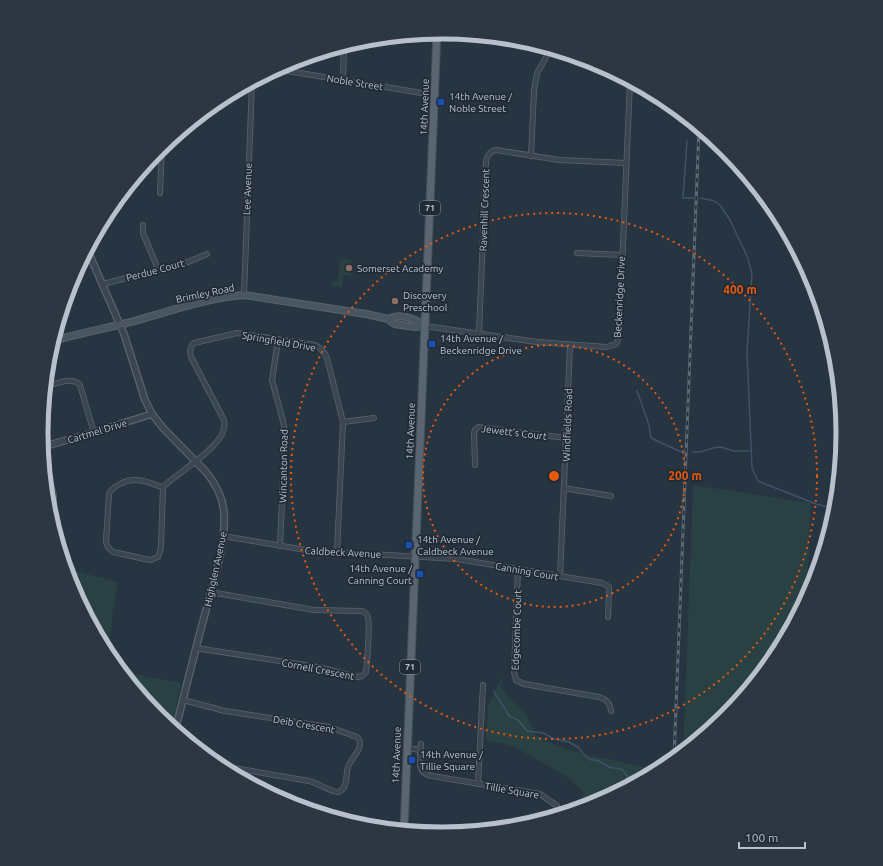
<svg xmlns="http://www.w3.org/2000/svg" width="883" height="866" viewBox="0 0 883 866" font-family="Ubuntu,sans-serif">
  <rect width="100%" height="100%" fill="#273441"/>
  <g fill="#294142">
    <polygon points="345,259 352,260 351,276 344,275 342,288 340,288 340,286 338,287 331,286 333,281 337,282 340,260 344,260"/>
    <polygon points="693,485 811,503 807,596 775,656 725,717 683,751"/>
    <polygon points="67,572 79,572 118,582 112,618 109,657 71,586"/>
    <polygon points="120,671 181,683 172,728 158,716"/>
    <polygon points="503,675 501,688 509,698 524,710 535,734 551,743 572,751 658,770 595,804 565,813 566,804 581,806 583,792 566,776 513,746 486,740 488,706"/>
  </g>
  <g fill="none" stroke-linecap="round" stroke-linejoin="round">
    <g stroke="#3e5369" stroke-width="1.5">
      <polyline points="687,141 683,198 694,198"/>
      <polyline points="701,198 714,201 720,205 730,220 747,256 752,273 747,352 752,468 758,481 816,504 835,509"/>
      <polyline points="637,391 649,425 651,438 679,451 685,451"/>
      <polyline points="693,452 700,452 713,448 721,447 734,451 751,451"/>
      <path d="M494 691C498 700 505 707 509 716 518 718 521 724 527 731L543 733 554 739 569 742 579 748 583 754 591 760H597L611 768H616L623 770 627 776 637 781"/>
    </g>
    <defs>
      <g id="minor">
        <polyline points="275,69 434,95"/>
        <polyline points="343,80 344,45"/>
        <polyline points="531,156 534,91 537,73 551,49"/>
        <polyline points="160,193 162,146"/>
        <polyline points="143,225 143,233 158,269"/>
        <polyline points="577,253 622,255"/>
        <polyline points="103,284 188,262 207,254"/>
        <polyline points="244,295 252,82"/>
        <polyline points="425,326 537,342 607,347 616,344 619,338 630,81"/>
        <path d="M479 333 486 162C487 156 489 151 496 150L559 160 626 163"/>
        <polyline points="278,340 272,380 283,421 285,432 280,546"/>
        <path d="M45 387C55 384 71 376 80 385L94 433"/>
        <polyline points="343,422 374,418"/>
        <polyline points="43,457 54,495 53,526"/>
        <polyline points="475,465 474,433 475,430 478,427 566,438"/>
        <path d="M163 487C155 485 144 480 136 480 128 479 112 486 109 494L106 541C107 547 108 548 113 552L145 559 150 560 158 557 161 548 163 487C177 472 231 444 224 420L191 357 190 351 192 345 194 343 237 333 315 345C321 348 324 351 327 358L343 422 337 552"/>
        <polyline points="564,488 611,496"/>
        <polyline points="223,536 324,553 337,552 457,559 602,583 609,587 609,591 608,617"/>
        <path d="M518 569 514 672 516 680 524 684 599 697C607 700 610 702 611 711"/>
        <polyline points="560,576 570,345"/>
        <path d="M196 648 318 667 357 677 362 676 366 672C367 664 370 624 368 617 367 614 365 612 362 611L314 610 210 592"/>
        <path d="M183 700 225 711 329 727 357 737C360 740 361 744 359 748 357 755 350 760 348 767 345 777 349 786 339 792 330 792 318 783 309 781L217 765"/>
        <path d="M421 744C420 757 415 773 432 776L540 794 557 806V815"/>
        <polyline points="407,748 421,750"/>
        <polyline points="478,784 483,685"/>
      </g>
      <g id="tertiary">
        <path d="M87 249 124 334 145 400 152 414 163 428 206 472C216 484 223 498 224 513 226 541 215 577 208 603 196 646 186 688 175 731"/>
        <polyline points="42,447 85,435 152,414"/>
      </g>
      <g id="secondary">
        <path d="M388 319C400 313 414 318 425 326"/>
        <path d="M52 341C77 334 102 329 127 323 164 313 205 298 244 295L366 314 388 319 394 324 415 327 425 326"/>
      </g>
      <polyline id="primary" points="404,830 437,33"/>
    </defs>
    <use href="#minor" stroke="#59646e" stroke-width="6"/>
    <use href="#tertiary" stroke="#59646e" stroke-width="8"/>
    <use href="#secondary" stroke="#59646e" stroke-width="8"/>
    <use href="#primary" stroke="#454f5a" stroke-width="9"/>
    <use href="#minor" stroke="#3b4651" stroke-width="4.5"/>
    <use href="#tertiary" stroke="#3b4651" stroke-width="5.5"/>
    <use href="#secondary" stroke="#495563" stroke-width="6"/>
    <use href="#primary" stroke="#596570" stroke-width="7"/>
    <defs>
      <polyline id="rail" points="674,758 699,128"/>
    </defs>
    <use href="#rail" stroke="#5d6a77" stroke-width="3"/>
    <use href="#rail" stroke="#202b36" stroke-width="1.5" stroke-dasharray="4.5" stroke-linecap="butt"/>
  </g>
  <g fill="none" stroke="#e8590c" stroke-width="2" stroke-dasharray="2 4">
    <circle cx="554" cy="476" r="131"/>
    <circle cx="554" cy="476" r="263"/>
  </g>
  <g fill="#1a4fb4" stroke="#202b36" stroke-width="1.5">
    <rect x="437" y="98" width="8" height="8" rx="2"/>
    <rect x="428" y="340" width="8" height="8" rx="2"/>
    <rect x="405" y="541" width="8" height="8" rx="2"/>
    <rect x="416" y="570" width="8" height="8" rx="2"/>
    <rect x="408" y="756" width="8" height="8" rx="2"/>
  </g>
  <g fill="#8d6e63" stroke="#202b36" stroke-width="1.5">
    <circle cx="349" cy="268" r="4"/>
    <circle cx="395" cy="301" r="4"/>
  </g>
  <g text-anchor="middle" stroke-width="3.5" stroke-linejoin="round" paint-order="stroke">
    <g fill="#202b36" stroke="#8a949e" stroke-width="1">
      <rect x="420" y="201" width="20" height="14" rx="3"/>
      <rect x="400" y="660" width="20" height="14" rx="3"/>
    </g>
    <g font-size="9" font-weight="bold" fill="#b8c1cb">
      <text x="430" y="211">71</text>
      <text x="410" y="670">71</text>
    </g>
    <g font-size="10" fill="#b8c1cb" stroke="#202b36">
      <text transform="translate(355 82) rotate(9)" y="4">Noble Street</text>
      <text transform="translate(424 107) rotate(-88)" y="4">14th Avenue</text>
      <text transform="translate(247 189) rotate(-88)" y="4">Lee Avenue</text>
      <text transform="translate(484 210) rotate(-88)" y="4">Ravenhill Crescent</text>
      <text transform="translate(155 270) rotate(-15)" y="4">Perdue Court</text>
      <text transform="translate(205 293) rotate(-12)" y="4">Brimley Road</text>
      <text transform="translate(619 297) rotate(-87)" y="4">Beckenridge Drive</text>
      <text transform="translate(279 341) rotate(10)" y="4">Springfield Drive</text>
      <text transform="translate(567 425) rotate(-88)" y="4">Windfields Road</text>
      <text transform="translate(97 431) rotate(-17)" y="4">Cartmel Drive</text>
      <text transform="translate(410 431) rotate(-88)" y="4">14th Avenue</text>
      <text transform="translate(514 432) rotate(7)" y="4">Jewett's Court</text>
      <text transform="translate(283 466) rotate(-89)" y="4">Wincanton Road</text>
      <text transform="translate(343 552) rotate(3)" y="4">Caldbeck Avenue</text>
      <text transform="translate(215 569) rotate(-78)" y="4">Highglen Avenue</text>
      <text transform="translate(527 571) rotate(10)" y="4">Canning Court</text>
      <text transform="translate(516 630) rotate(-88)" y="4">Edgecombe Court</text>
      <text transform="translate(318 669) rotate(11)" y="4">Cornell Crescent</text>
      <text transform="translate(304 724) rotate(10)" y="4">Deib Crescent</text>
      <text transform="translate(396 755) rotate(-88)" y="4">14th Avenue</text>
      <text transform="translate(512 790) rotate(10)" y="4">Tillie Square</text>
    </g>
    <g font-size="10" fill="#b8c1cb" stroke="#202b36" text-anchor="start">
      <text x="449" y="100">14th Avenue /<tspan x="449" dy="12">Noble Street</tspan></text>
      <text x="357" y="272">Somerset Academy</text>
      <text x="403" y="299">Discovery<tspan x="403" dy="12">Preschool</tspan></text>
      <text x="440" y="342">14th Avenue /<tspan x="440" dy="12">Beckenridge Drive</tspan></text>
      <text x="417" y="543">14th Avenue /<tspan x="417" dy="12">Caldbeck Avenue</tspan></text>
      <text x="412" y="572" text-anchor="end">14th Avenue /<tspan x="412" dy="12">Canning Court</tspan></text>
      <text x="420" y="758">14th Avenue /<tspan x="420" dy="12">Tillie Square</tspan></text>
    </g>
  </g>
  <path d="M0 0H883V866H0ZM48 433a394 394 0 1 1 788 0a394 394 0 1 1-788 0Z" fill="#2c3742" fill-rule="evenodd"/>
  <path fill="none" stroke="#b8c1cb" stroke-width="5" d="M48 433a394 394 0 1 1 788 0a394 394 0 1 1-788 0Z"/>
  <circle cx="554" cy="476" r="6" fill="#e8590c" stroke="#202b36" stroke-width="2"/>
  <g font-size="12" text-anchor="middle" font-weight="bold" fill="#e8590c" stroke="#202b36" stroke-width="3.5" stroke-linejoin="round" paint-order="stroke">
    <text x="740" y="294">400 m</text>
    <text x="685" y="480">200 m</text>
  </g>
  <path d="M739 842v6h66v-6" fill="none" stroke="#b8c1cb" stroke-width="2"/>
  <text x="745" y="842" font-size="12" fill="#b8c1cb" stroke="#202b36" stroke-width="3" paint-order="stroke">100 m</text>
</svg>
